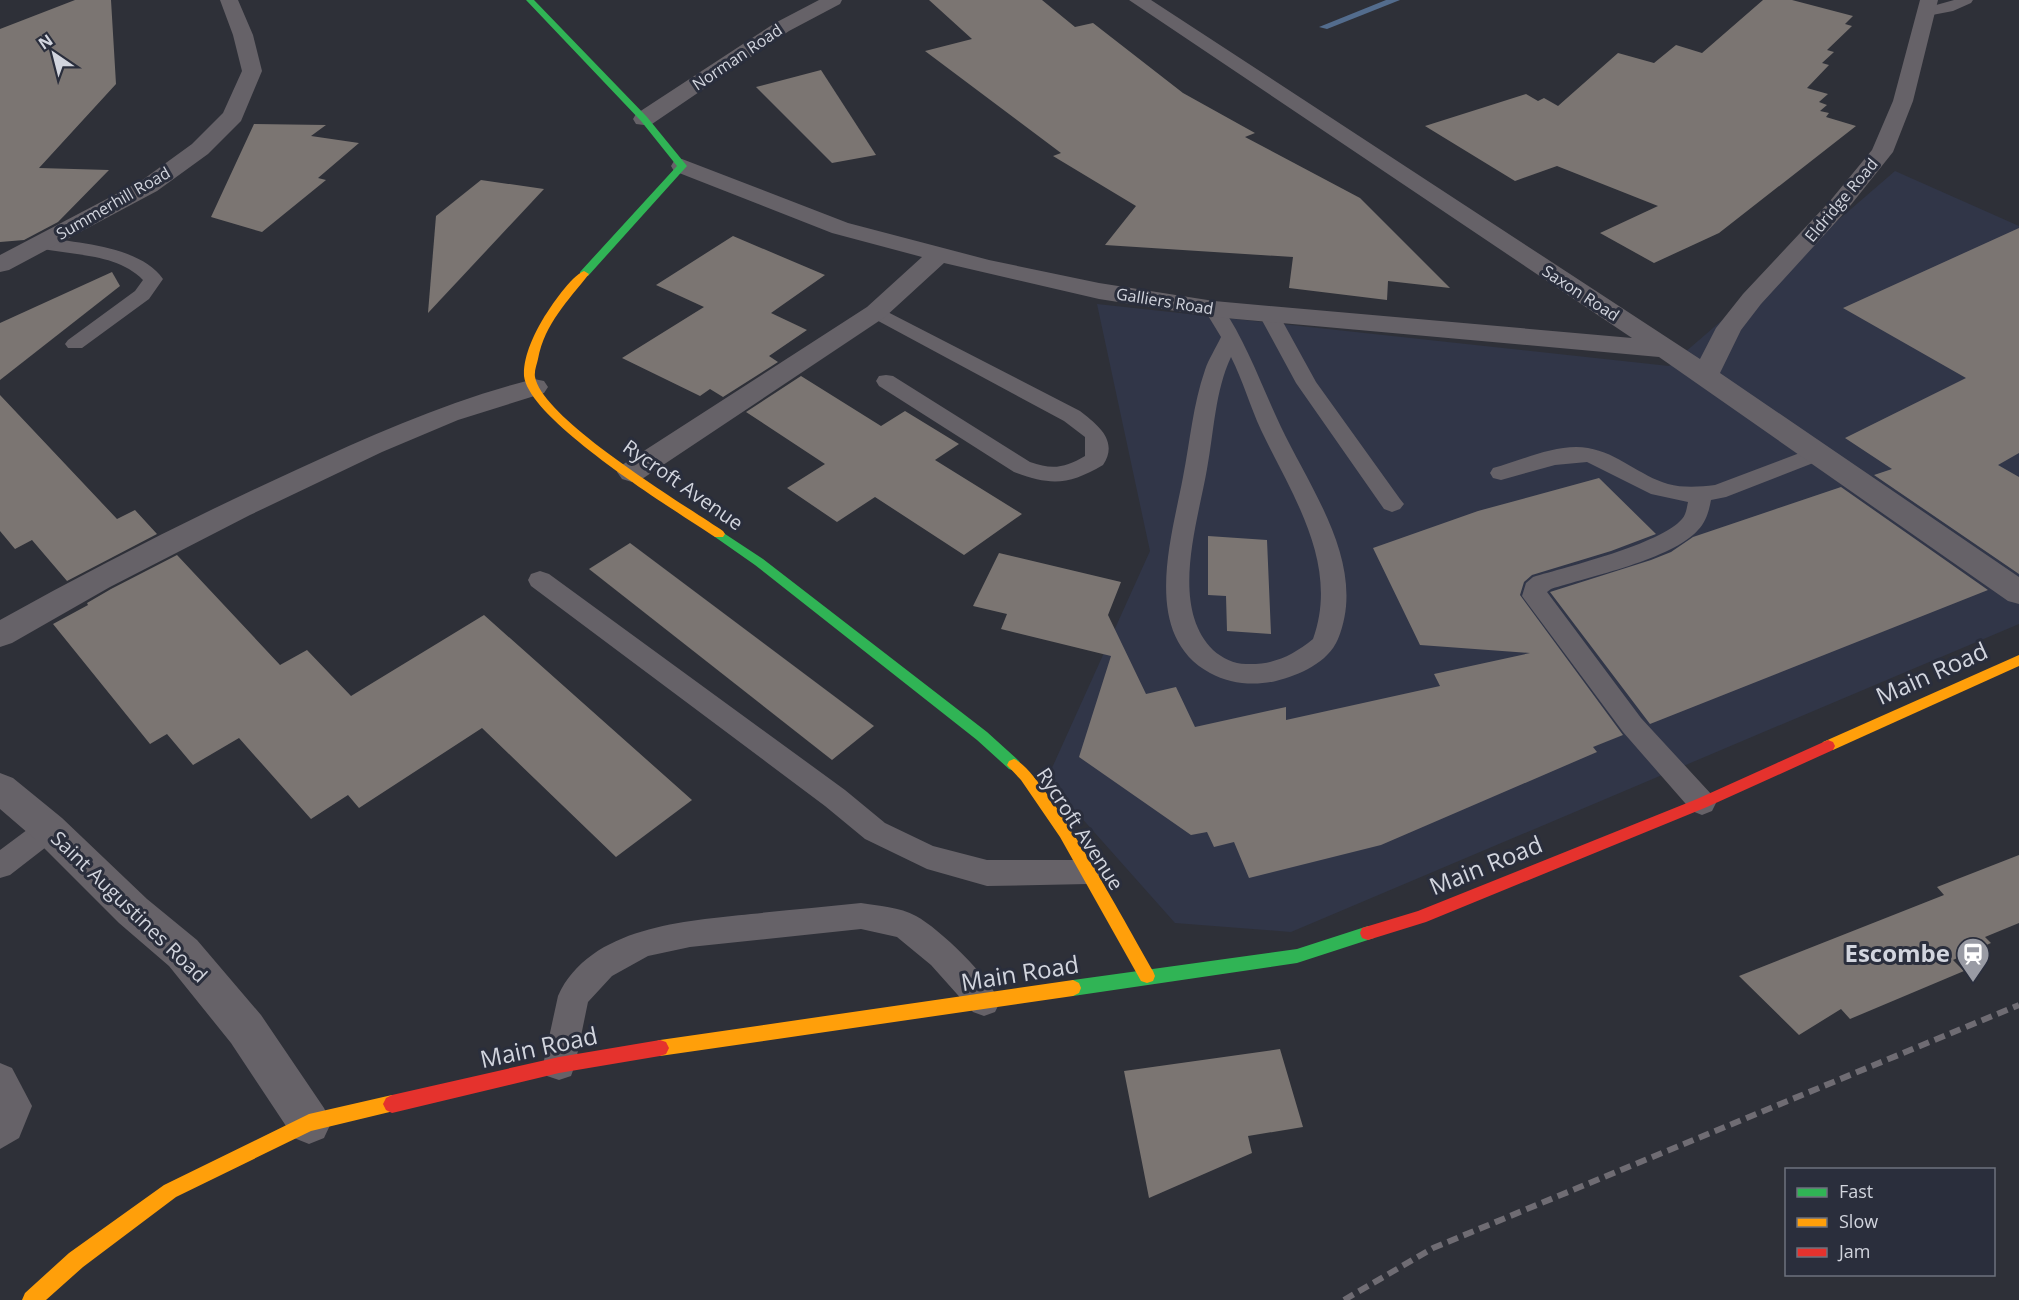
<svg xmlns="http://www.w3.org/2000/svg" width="2019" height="1300" viewBox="0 0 2019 1300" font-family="'Open Sans',sans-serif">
  <rect width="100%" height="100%" fill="#2e3038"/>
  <polygon fill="#313648" points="1895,171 2019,226 2019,624 1291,932 1175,923 1047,779 1150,551 1097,304 1669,366"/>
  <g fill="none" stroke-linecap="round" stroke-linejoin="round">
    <polygon fill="#536c8d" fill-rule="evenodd" points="1386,0 1400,0 1327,29 1319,27"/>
  </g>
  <g fill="#7b7572">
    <polygon points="75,0 111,0 116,84 39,168 109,170 58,222 24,240 0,242 0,29"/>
    <polygon points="929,0 1042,0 1075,27 1093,23 1183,93 1255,133 1245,137 1360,198 1450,288 1388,281 1387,300 1289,288 1293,257 1105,245 1136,206 1053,156 1061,153 925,51 972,39"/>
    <polygon points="1763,0 1792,0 1853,16 1845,24 1852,26 1827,50 1834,52 1822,63 1829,65 1807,88 1828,94 1819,102 1827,105 1820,111 1829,113 1826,117 1856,126 1719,233 1654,263 1600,233 1658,206 1557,166 1515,181 1425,126 1526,94 1538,101 1544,98 1558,106 1618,53 1654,63 1676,45 1702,53"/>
    <polygon points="821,70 876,155 832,163 756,87"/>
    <polygon points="254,124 326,125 311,136 359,143 318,178 326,180 262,232 211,217"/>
    <polygon points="481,180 544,189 428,313 436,216"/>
    <polygon points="2019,228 2019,453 1998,465 2019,477 2019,574 1874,475 1892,469 1845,438 1966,378 1843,308"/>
    <polygon points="733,236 825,275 771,313 807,330 769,356 778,362 723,397 710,389 700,396 622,358 704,307 656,285"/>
    <polygon points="112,272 120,286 0,380 0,323"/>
    <polygon points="801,376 881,426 905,411 959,444 935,460 1022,514 964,555 875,497 837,522 787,488 825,464 746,412"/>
    <polygon points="0,395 117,519 135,510 157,534 67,581 32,540 15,549 0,531"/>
    <polygon points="1599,478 1656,534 1611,551 1532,575 1524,582 1520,595 1623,735 1593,747 1597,752 1381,845 1249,878 1234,842 1214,847 1207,832 1191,835 1079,757 1111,656 1001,629 1007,614 973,606 999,553 1121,582 1108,615 1146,694 1176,687 1195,727 1286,707 1286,720 1440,686 1434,674 1530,653 1420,645 1373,548 1478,511"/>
    <polygon points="1841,487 1988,590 1650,724 1550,592 1651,560 1671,552 1693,537"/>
    <polygon points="1208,536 1267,540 1271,634 1227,631 1226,596 1208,595"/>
    <polygon points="630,543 874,726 832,760 589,569"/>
    <polygon points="177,555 280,665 307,650 351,696 484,615 692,800 616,857 482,728 359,808 348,795 311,819 239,738 193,765 167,734 150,744 53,624 88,605 87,603 111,589"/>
    <polygon points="2019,855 2019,923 1985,937 1991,943 1953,960 1964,971 1850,1019 1841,1009 1799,1035 1739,976 1944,895 1937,887"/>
    <polygon points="1280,1049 1303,1127 1248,1136 1252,1153 1149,1198 1124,1071"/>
  </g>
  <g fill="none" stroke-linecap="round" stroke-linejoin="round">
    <g fill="#666268" fill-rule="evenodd">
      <polygon points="1954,0 1973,0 1971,3 1953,11 1927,16 1920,12 1922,9"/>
      <path d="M41 237C78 243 140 246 163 279L149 299 82 348H68L65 344 68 340 135 291 143 280C116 252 69 256 34 247L32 243 34 239Z"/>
      <path d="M1214 303 1221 305C1247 343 1261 385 1281 427 1311 490 1368 566 1338 639 1328 663 1299 675 1276 681 1254 686 1230 684 1210 673 1140 635 1172 537 1183 477 1190 442 1193 404 1205 370 1209 358 1216 348 1221 337L1204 309 1207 305ZM1231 357C1243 381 1250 406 1261 430 1292 495 1340 564 1313 639 1292 656 1273 665 1246 664 1234 664 1222 658 1213 650 1169 606 1198 522 1207 469 1214 432 1215 391 1231 357Z"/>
      <path d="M876 306 1080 411C1098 425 1119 441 1103 465 1069 485 1051 486 1014 472L879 386 876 381 879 376 886 375 893 376 1030 462C1052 470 1065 468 1085 456V437L1064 421 869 316 866 312 869 308Z"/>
      <polygon points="1268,307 1275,309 1278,313 1316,382 1400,499 1404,504 1400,509 1392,512 1384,509 1296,383 1258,313 1261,309"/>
      <path d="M1818 446 1826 448 1829 453 1826 458 1726 497 1711 500C1709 511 1706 522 1698 530 1673 559 1588 577 1551 589L1547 592 1641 718 1712 795 1716 803 1712 811 1702 815 1692 811 1623 732 1522 596 1526 583 1533 577C1566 567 1661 544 1682 519 1686 515 1687 507 1688 502L1651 494 1587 462 1555 465 1501 480 1493 478 1490 473 1493 468C1523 460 1557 443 1588 448 1618 453 1640 476 1668 484 1683 488 1699 487 1715 485Z"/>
      <polygon points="540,571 549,574 845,790 885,823 933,846 987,860 1088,860 1098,863 1103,872 1098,881 1088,884 987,886 927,869 865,839 825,806 531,586 528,580 531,574"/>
      <polygon points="49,817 59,821 63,829 59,837 10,875 0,878 0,850 39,821"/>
      <path d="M861 903C878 906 900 907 916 916 940 929 989 977 1000 1002L995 1012 984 1016 973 1012 931 965 897 937 861 929 690 947 648 956 612 976 588 1002 575 1065 571 1076 559 1080 547 1076 543 1065 558 996C590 926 686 921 751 914 788 910 824 907 861 903Z"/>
      <polygon points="0,1063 12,1068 32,1106 19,1138 0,1149"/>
    </g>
    <g fill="#666268" fill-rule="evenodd">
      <polygon points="220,0 238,0 253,35 262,71 241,121 208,154 157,191 9,270 0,272 0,255 141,181 192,144 223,113 242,71 233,35"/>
      <polygon points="819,0 842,0 840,4 789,31 652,124 644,125 636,124 633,119 636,114 775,23"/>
      <polygon points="1129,0 1151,0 1700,359 1716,328 1743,294 1830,201 1872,150 1893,101 1920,0 1938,0 1913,101 1893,152 1846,211 1761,304 1741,330 1720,373 2019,577 2019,604 2008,601 1659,357 1214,317 1099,299 944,263 885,317 642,479 632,482 622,479 617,472 622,465 867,307 922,257 832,233 674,171 671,166 674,161 682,159 848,223 989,260 1099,283 1214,301 1632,338"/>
      <path d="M534 379 544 381 548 387 544 393 458 420 382 452 250 515 110 587 12 643 0 647V620C97 566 195 516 296 470 374 434 451 400 534 379Z"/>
      <polygon points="0,773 13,778 62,818 147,899 197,940 261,1015 324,1108 331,1123 324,1138 309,1144 294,1138 231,1043 169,966 119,923 36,840 0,809"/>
    </g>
    <g fill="#30b455" fill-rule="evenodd">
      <polygon points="526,0 534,0 647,117 687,166 588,276 580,276 580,272 677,166 641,121"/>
      <polygon points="719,530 763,559 987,732 1019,761 1021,765 1019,769 1014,771 1009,769 977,740 755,565 715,537 713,534"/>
      <polygon points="1368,926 1374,928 1376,933 1374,938 1297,963 1073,996 1067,993 1065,988 1067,983 1073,980 1297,949"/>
    </g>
    <g fill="#ff9f0a" fill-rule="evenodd">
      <path d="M584 271 589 274C568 301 545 323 538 359 537 364 534 371 535 377 543 420 685 505 723 531L725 534 723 537H715C676 511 529 421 524 376 523 357 534 334 543 319 551 306 571 276 584 271Z"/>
      <polygon points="2019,655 2019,666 1833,750 1823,750 1821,746 1823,742"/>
      <path d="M1014 759C1043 769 1132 935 1153 971L1155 976 1153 981 1147 983 1141 981 1060 837 1021 780 1007 765 1009 761Z"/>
      <polygon points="1073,980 1079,983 1081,988 1079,993 1073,996 660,1056 654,1054 651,1048 654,1042 660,1040"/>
      <polygon points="392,1095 398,1098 401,1104 398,1110 311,1131 176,1197 83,1267 46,1300 22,1300 25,1293 69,1253 164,1185 309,1114"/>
    </g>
    <g fill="#e5322d" fill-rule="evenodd">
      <polygon points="1828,740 1833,742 1835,746 1833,750 1707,807 1426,922 1368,940 1362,938 1360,933 1362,928 1418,911 1697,799"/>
      <polygon points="660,1040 666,1042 669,1048 666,1054 660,1056 559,1073 392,1113 386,1110 383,1104 386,1098 392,1095 559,1057"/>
    </g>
    <polyline stroke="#6f6c73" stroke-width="6" stroke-dasharray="11 6" stroke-linecap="butt" points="1344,1300 1433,1248 2019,1005"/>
  </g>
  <defs>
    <symbol id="station-pin" viewBox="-11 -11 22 30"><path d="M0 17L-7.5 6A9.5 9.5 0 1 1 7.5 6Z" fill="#999ba4" stroke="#2a2e3c"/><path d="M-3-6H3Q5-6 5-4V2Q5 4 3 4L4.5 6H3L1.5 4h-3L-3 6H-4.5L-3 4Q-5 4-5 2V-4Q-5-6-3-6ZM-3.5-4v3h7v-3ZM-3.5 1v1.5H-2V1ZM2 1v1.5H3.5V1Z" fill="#fff"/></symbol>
  </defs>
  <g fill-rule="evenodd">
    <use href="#station-pin" x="1954" y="935" width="38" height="52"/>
  </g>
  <g text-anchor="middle" stroke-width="6" stroke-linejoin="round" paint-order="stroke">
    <g font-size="16" fill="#d2d5de" stroke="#2a2e3c">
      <text transform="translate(737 57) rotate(-34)" y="6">Norman Road</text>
      <text transform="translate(1841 200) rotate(-50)" y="6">Eldridge Road</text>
      <text transform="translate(113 203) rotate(-30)" y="6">Summerhill Road</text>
      <text transform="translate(1581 293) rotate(33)" y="6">Saxon Road</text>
      <text transform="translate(1165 301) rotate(9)" y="6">Galliers Road</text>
    </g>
    <g font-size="20" fill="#d2d5de" stroke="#2a2e3c">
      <text transform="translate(683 485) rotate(35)" y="7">Rycroft Avenue</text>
      <text transform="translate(1080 829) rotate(57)" y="7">Rycroft Avenue</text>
      <text transform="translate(129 907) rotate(44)" y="7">Saint Augustines Road</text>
    </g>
    <g font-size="24" fill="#d2d5de" stroke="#2a2e3c">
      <text transform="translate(1932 674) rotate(-24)" y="8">Main Road</text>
      <text transform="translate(1486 866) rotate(-22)" y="8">Main Road</text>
      <text transform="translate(1020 974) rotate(-9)" y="8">Main Road</text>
      <text transform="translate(539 1048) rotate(-12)" y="8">Main Road</text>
    </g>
    <g font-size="24" font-weight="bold" fill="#d2d5de" stroke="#2a2e3c" text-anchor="end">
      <text x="1950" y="962">Escombe</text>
    </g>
  </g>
  <rect x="1785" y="1168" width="210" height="108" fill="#2a2e3c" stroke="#6d717d" stroke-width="1.5"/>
  <rect x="1797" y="1188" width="30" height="9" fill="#30b455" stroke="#6d717d" stroke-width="1.5"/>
  <text x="1839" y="1198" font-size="18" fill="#d2d5de">Fast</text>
  <rect x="1797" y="1218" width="30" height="9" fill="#ff9f0a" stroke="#6d717d" stroke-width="1.5"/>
  <text x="1839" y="1228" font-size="18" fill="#d2d5de">Slow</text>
  <rect x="1797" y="1248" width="30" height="9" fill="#e5322d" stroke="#6d717d" stroke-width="1.5"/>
  <text x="1839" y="1258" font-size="18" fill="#d2d5de">Jam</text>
  <g transform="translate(54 54) rotate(325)" stroke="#2a2e3c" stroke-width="4.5" paint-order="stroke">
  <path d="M0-4.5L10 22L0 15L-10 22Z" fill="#d2d5de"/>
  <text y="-9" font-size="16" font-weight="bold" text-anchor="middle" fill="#d2d5de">N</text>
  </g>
</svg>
